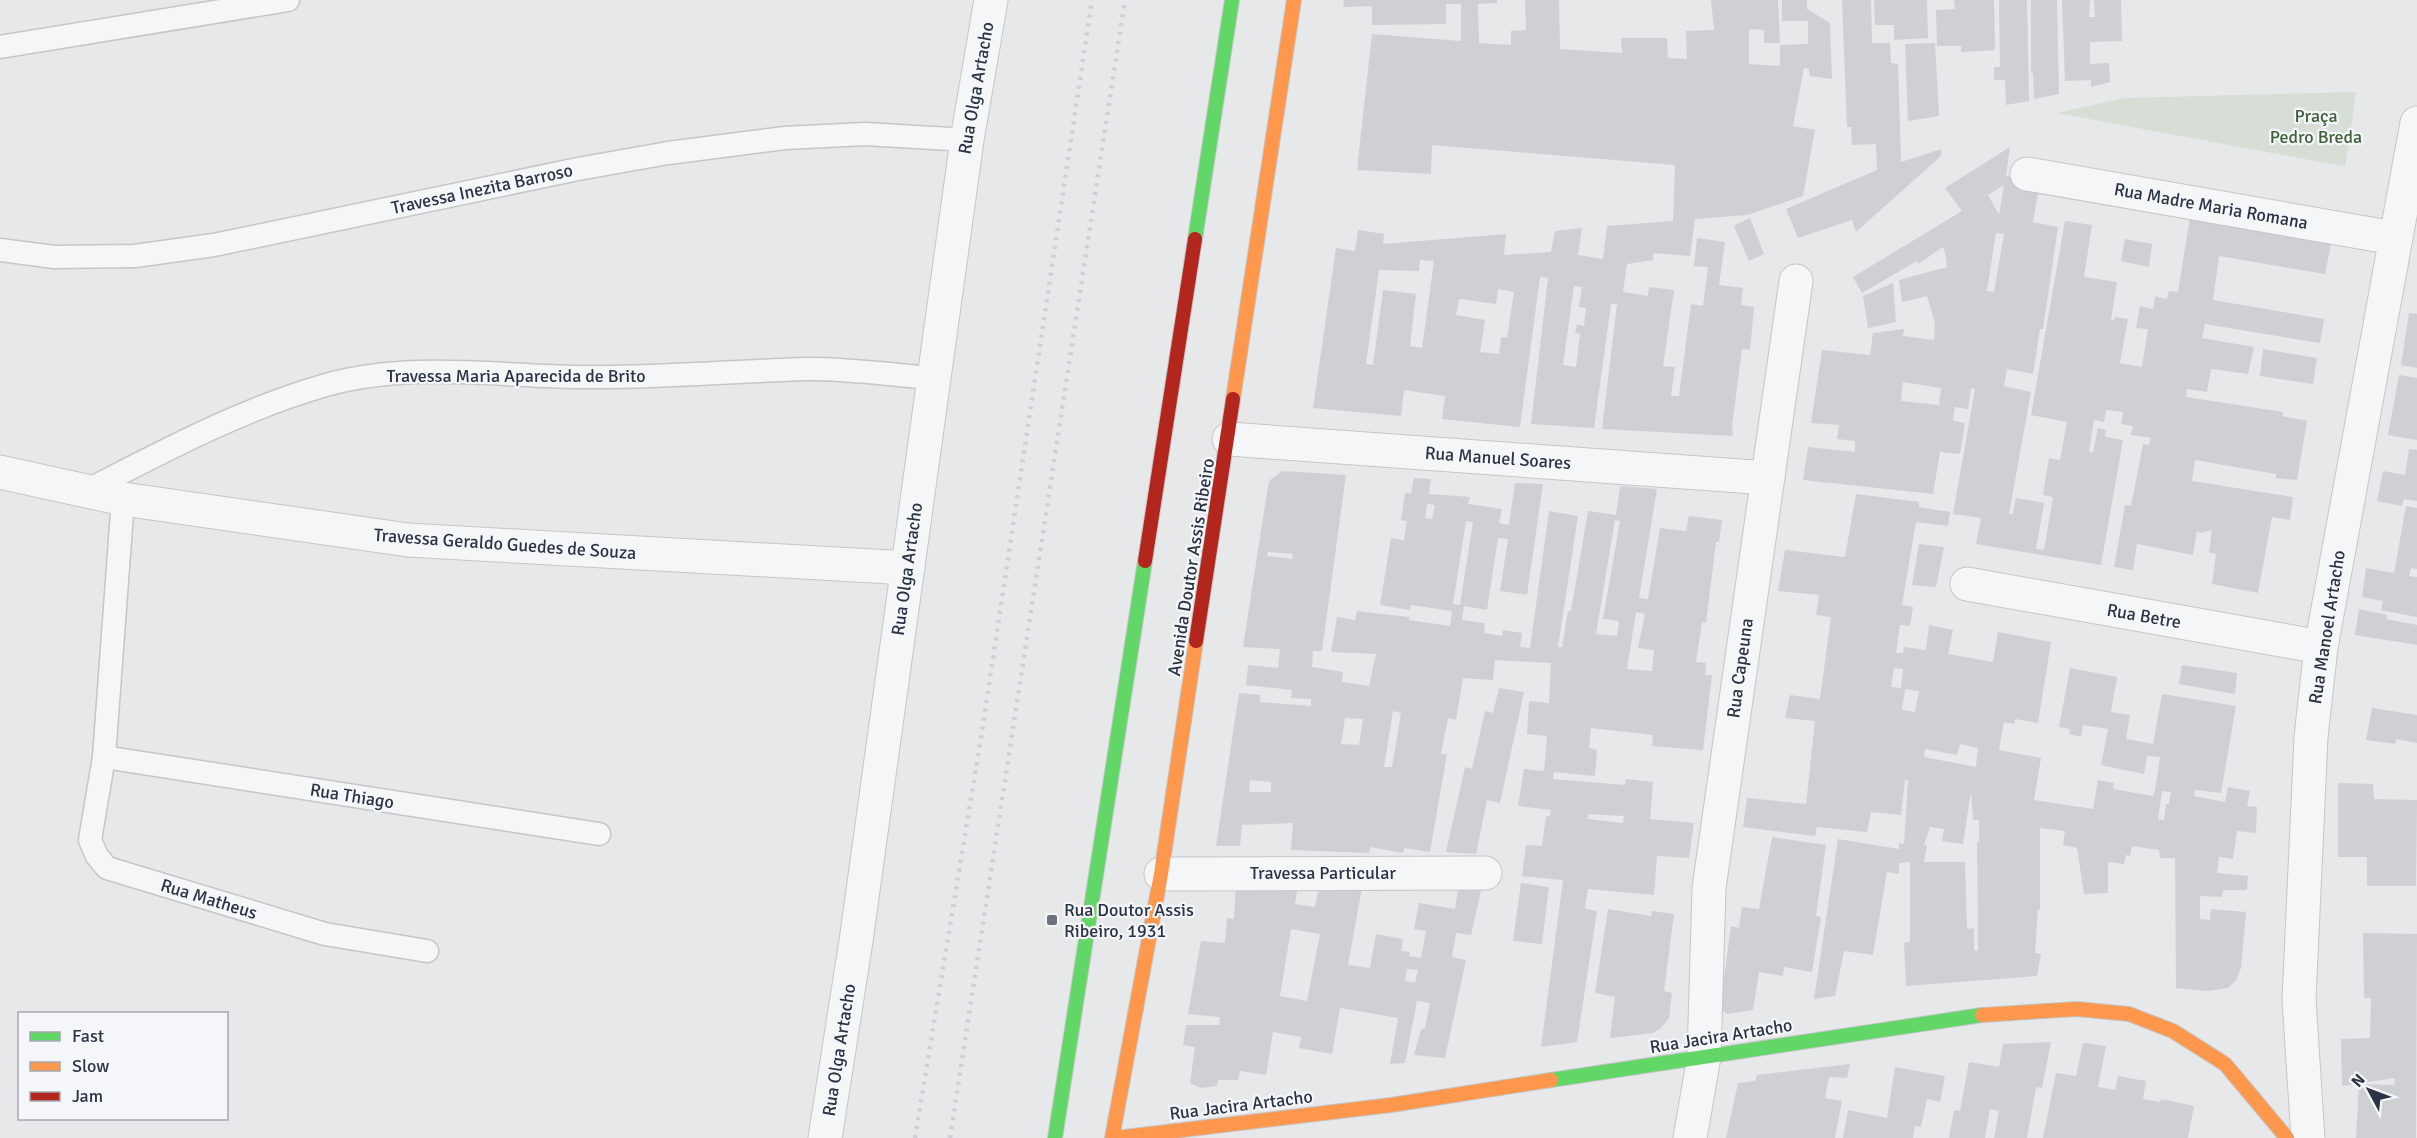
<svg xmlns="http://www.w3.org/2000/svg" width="2417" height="1138" viewBox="0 0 2417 1138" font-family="Signika,sans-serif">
  <rect width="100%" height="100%" fill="#e6e8ea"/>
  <polygon fill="#d6ded6" points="2356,92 2347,156 2345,166 2342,166 2057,113 2125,98"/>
  <g fill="#ced0d3" fill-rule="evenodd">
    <path d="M1344 0H1497V3L1478 4 1479 43 1511 45V31L1526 30 1525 0H1559L1560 49 1622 53 1621 38H1667L1668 58 1687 59 1686 31 1714 30 1711 0H1778L1780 43H1764V30L1749 29V64L1780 66V45L1808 44V21H1782V0H1807V9L1830 23 1832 79 1810 76 1809 69 1804 68 1793 126 1815 130 1803 196 1747 215 1695 219 1690 256 1653 253V260L1627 264 1623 292 1648 296 1649 287 1674 290 1663 366 1675 367 1671 396H1679L1691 304 1703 306 1708 267 1694 266 1697 238 1725 242 1719 285 1743 288 1741 305 1754 307 1750 350 1742 349 1732 426 1733 436 1602 429 1617 304H1611L1594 428 1531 424 1548 278 1540 277 1520 427 1442 419 1445 396 1404 390 1401 416 1313 408 1336 248 1355 251 1358 230 1384 234 1383 244 1506 234 1504 255 1551 252 1555 231 1582 228 1578 255 1603 259 1607 226 1673 221 1675 165 1432 145 1431 174 1357 170 1372 34 1461 41V4H1446V24L1372 25V6L1343 7ZM1420 260 1434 261 1422 348 1410 346 1416 294 1383 290 1373 365 1366 364 1379 270 1419 271ZM1574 286 1582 287 1579 307 1586 308 1584 326 1577 324 1575 333 1580 334 1576 367 1563 365ZM1498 289 1514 292 1507 338 1501 337 1499 354 1480 352 1485 320 1456 315 1459 299 1496 304Z"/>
    <polygon points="1842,0 1871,0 1872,43 1890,43 1891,63 1898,64 1901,162 1941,149 1941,156 1856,232 1852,220 1798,238 1786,209 1877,170 1876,144 1852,145 1851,127 1847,127"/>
    <polygon points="1874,0 1927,0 1928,38 1894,40 1894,25 1875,25"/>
    <polygon points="1954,0 1994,0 1995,50 1961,52 1961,46 1937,46 1936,10 1955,9"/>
    <polygon points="1999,0 2027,0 2029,101 2006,105 2005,80 1994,80 1994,67 2000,67"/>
    <polygon points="2031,0 2057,0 2059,94 2034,99 2033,73 2031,73"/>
    <polygon points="2062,0 2090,0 2089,17 2095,17 2094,0 2121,0 2122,41 2090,42 2090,64 2109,63 2110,82 2091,87 2091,80 2065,81"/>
    <polygon points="1935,43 1939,116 1908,121 1905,44"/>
    <path d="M2010 147 2006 176 2040 182 2033 222 2058 227 2043 329H2040L2033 374 2007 369 2004 386 2031 392 2009 514H2013L2016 498 2044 503 2036 549 2044 550 2053 497 2043 495 2049 458 2060 460 2067 422 2031 415 2065 221 2092 225 2084 277 2117 282 2111 320H2114L2115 317 2128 319 2120 363 2142 367 2148 329 2136 328 2140 306 2153 309 2155 296 2167 299 2169 291 2178 292 2190 217 2331 244 2325 274 2219 256 2213 300 2324 319 2320 343 2205 324 2202 338 2254 347 2248 374 2211 369 2207 392 2187 389 2186 397 2283 412 2282 416 2307 421 2297 480 2276 478V474L2195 460 2192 481 2293 497 2290 520 2272 517 2258 593 2212 584 2216 554 2209 552 2212 530 2200 533 2197 531 2193 555 2137 544 2133 570 2114 567 2125 505 2131 506 2143 444 2149 445 2151 438 2131 435 2133 426 2121 424 2123 412 2106 410 2104 422 2094 420 2089 452H2093L2098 428 2106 430 2105 437 2123 440 2101 565 1976 544 1981 518 1953 514 1975 389 1971 388 1968 409 1955 407 1953 421 1965 423 1960 454 1940 452 1933 494 1803 480 1808 447 1855 452V441L1837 439 1839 425 1811 423 1822 350 1870 355 1873 333 1904 329 1903 336 1934 340 1935 323 1927 296 1902 302 1899 280 1947 267 1946 257 1943 247 1918 264 1917 261 1862 293 1853 277 1962 211 1945 188ZM2004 185 1999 215 1988 195ZM1996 233 2004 234 1994 292 1987 291ZM1903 382 1941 388 1939 405 1901 401Z"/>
    <polygon points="1750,218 1764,254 1749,261 1734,226"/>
    <polygon points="2125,239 2152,244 2149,267 2121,261"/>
    <polygon points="1893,283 1896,322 1868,328 1863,296"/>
    <polygon points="2409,313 2417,314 2417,368 2401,365"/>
    <polygon points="2263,349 2317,358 2313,384 2260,376"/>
    <polygon points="2399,375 2417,378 2417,440 2388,435"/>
    <polygon points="2409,449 2417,450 2417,501 2404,499 2402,506 2377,501 2383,471 2405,475"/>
    <path d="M1282 471 1346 475 1322 651H1313L1312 667 1343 672 1342 682 1369 686 1376 654 1331 652 1337 617 1355 620 1357 611 1409 617V620L1450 626 1452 611 1411 605 1410 610 1380 605 1391 538 1404 540 1407 521 1401 520 1405 493 1411 494 1414 478 1431 479 1429 494 1470 497 1468 504 1502 509 1499 523 1509 525 1515 483 1543 484 1527 595 1500 591 1508 539 1498 538 1487 610 1464 606 1462 620 1485 623 1484 633 1502 636 1503 630 1522 633 1520 647 1530 648 1549 511 1578 516 1558 647H1562L1568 611H1571L1588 511 1616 515 1620 486 1657 489 1639 598 1648 599 1660 528 1686 531 1689 516 1722 520 1719 542H1716L1706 623 1702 622 1696 662 1706 663 1705 675H1712L1703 750 1652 746 1653 735 1591 728 1589 748 1597 750 1595 776 1554 772 1553 779 1625 785 1626 779 1653 782 1650 819 1694 823 1689 858 1657 856 1654 895 1588 889 1585 909 1597 911 1577 1042 1541 1047 1563 880 1522 876 1526 845 1542 846 1546 816H1550L1551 810 1518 806 1524 769 1544 771 1547 736 1527 734 1529 701 1549 703 1551 663 1495 660 1493 680 1463 678 1456 720 1448 718 1441 754H1447L1430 852 1404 848 1403 853 1370 847 1369 853 1291 850 1293 823 1242 825 1240 846H1216L1239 693 1260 695V702L1311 706V699L1291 698 1292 690 1246 685 1248 665 1278 668 1280 649 1243 647 1268 486 1270 480ZM1427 504 1435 505 1432 519 1425 518ZM1615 520 1620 521 1603 619 1619 621 1617 636 1596 634ZM1466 521 1473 522 1460 605 1453 604ZM1268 552 1293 554 1292 559 1267 556ZM1636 612 1645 614 1638 648 1654 650 1652 671 1627 669ZM1393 711 1401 713 1392 767H1384ZM1345 718 1363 719 1359 745 1341 744ZM1250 780 1271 782V792H1249ZM1589 814 1624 816 1623 823 1588 819Z"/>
    <path d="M1856 494 1919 502V507L1950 512 1948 526 1916 522 1902 605 1913 607 1910 626 1900 625 1896 653H1903L1904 647 1926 650 1929 625 1953 630 1948 654 1993 662 1998 632 2051 642 2038 723 2015 719 2014 724 2004 722 1999 750 2041 758 2034 800 2093 809 2098 780 2114 783 2113 789 2153 796 2155 790 2160 757 2147 756 2144 774 2101 765 2108 729 2083 725 2081 737 2069 734 2070 729 2059 727 2070 668 2117 677 2111 712 2130 715 2126 739 2153 744 2162 694 2236 706 2221 793 2195 790 2194 796 2225 802 2228 787 2250 791 2247 806 2257 807 2256 833 2237 831 2233 859 2219 857 2217 873 2248 876 2247 890H2223L2222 897 2200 896V919L2210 920 2211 909 2246 912 2241 968 2236 980 2228 988 2207 991 2176 988 2175 858H2160L2159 850 2132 846 2130 856 2126 855 2124 864 2108 862V893L2084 894 2077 848 2063 845 2065 831 2040 828V910L2038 909 2035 953 2041 954 2037 976 1906 986 1904 943 1910 942V862L1899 863V874L1887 872 1873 955 1844 951 1835 996 1814 999 1838 839 1899 849V843L1904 844 1908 781 1905 780 1901 815 1871 812 1867 832 1817 827 1815 836 1743 827 1747 798 1806 804 1815 721 1785 718 1790 695 1820 699 1831 617 1816 615 1819 595 1778 591 1785 550 1845 557ZM1894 668 1903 669 1901 688 1891 687ZM1905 689 1919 691 1915 712 1902 710ZM1960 744 1978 748 1976 767 1924 757 1925 749 1957 755ZM1971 791 1973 820H1979V842L1977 841 1978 951 1974 950V928L1967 929 1965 862H1924L1927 845H1924L1930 827 1944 829 1942 841 1963 844ZM2162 791 2171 792 2169 804H2166L2164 820 2158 819Z"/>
    <polygon points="2406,506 2417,508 2417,569 2411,568 2409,576 2417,577 2417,617 2381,610 2383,601 2362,597 2366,568 2394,573"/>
    <polygon points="1919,544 1944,547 1936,587 1912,585"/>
    <polygon points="2359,609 2387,615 2386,619 2417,625 2417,645 2355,635"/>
    <polygon points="2182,665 2237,673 2235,694 2179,684"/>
    <polygon points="1499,688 1524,692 1500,803 1487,800 1476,854 1446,852 1465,767 1472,769 1485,711 1493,713"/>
    <polygon points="2372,708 2417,715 2417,743 2396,739 2395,744 2366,740"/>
    <polygon points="2338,783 2373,784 2374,799 2417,800 2416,886 2367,886 2367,857 2338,857"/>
    <polygon points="1772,837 1826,845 1816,916 1821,917 1812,972 1784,967 1783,976 1759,972 1753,1010 1727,1014 1720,1009 1731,926 1739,928 1742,907 1759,909"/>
    <path d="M1459 882 1482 886 1471 935 1456 933 1452 957 1466 960 1445 1058 1414 1055 1421 1029 1425 1028 1430 1003 1417 1001 1405 1063 1390 1064 1398 1018 1340 1008 1332 1054 1299 1048 1301 1037 1273 1032 1266 1075 1240 1071 1238 1080H1218L1217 1086 1201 1088 1190 1083 1195 1047 1183 1045 1186 1025H1219L1220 1017 1188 1014 1201 941 1225 943 1227 918 1234 919 1236 884 1298 885 1295 904 1315 907 1319 886 1362 888 1348 965 1370 968 1376 934 1403 939 1401 951 1410 952 1409 956 1421 958 1426 931 1414 929 1419 903 1455 909ZM1291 929 1320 934 1307 1001 1280 996ZM1407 969 1418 970 1415 983 1405 981Z"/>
    <polygon points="1521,883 1549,887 1542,944 1513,941"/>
    <polygon points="1608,909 1651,916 1652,911 1674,914 1664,991 1672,993 1669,1018 1660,1029 1653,1033 1610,1038 1615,997 1595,993"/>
    <polygon points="2363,933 2417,934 2416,1138 2356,1138 2359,1084 2394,1085 2395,1078 2342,1086 2341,1039 2370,1038 2371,998 2364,998"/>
    <polygon points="2051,1042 2042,1088 2036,1087 2027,1138 1994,1138 1999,1111 1990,1109 1985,1138 1949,1138 1954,1110 1960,1111 1969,1062 1999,1067 2003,1044"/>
    <polygon points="2083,1043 2106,1046 2098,1087 2115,1090 2118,1076 2146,1081 2143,1099 2160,1102 2161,1099 2194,1106 2188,1138 2043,1138 2056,1073 2076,1076"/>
    <polygon points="1850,1064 1847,1078 1829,1077 1825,1098 1842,1101 1835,1138 1726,1138 1738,1083 1755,1081 1757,1075"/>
    <polygon points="1895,1067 1945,1076 1940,1102 1927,1099 1921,1127 1915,1126 1913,1138 1843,1138 1848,1110 1887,1118"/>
  </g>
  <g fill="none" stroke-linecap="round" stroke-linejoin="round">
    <defs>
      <g id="lane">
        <polyline points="0,47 288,0"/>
        <polyline points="0,250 54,257 135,256 214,245 578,169 668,153 785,138 865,134 967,140"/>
        <path d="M86 491C164 451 242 409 326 385 411 361 502 377 588 377 661 378 733 371 806 369 845 368 893 375 932 378"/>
        <polyline points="123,499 104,757 90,840 97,856 107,868 325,934 427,951"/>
        <polyline points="104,757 599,834"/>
      </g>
      <g id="street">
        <polyline points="2027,174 2394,238"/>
        <polyline points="1229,439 1768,478"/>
        <polyline points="0,472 123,499 408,540 908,568"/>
        <polyline points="1967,584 2321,647"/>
        <polyline points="1161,874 1485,873"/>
        <polyline points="825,1138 856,941 967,140 991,0"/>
        <polyline points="1690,1138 1704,1057 1709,888 1796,281"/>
        <polyline points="2308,1138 2299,1000 2311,737 2321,647 2417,123"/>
      </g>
      <g id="fast">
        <polyline points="1195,239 1232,0"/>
        <polyline points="1551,1080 1982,1015"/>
        <polyline points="1055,1138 1145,561"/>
      </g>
      <g id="slow">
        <polyline points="1233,399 1294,0"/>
        <polyline points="1982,1015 2077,1009 2129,1014 2173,1031 2225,1064 2287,1138"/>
        <polyline points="1112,1138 1161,874 1196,641"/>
        <polyline points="1116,1138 1391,1105 1551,1080"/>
      </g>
      <g id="jam">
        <polyline points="1145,561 1195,239"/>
        <polyline points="1196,641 1233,399"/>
      </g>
    </defs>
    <use href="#lane" stroke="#c4c6c8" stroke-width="25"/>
    <use href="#street" stroke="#c4c6c8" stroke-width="35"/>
    <use href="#fast" stroke="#c4c6c8" stroke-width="16"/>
    <use href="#slow" stroke="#c4c6c8" stroke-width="16"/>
    <use href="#jam" stroke="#c4c6c8" stroke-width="16"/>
    <use href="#lane" stroke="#f5f6f7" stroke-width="22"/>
    <use href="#street" stroke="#f5f6f7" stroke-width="33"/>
    <use href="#fast" stroke="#63d668" stroke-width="14"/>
    <use href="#slow" stroke="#ff974d" stroke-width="14"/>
    <use href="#jam" stroke="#b3261e" stroke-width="14"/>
    <g stroke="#cecfd2" stroke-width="4.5" stroke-dasharray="3 6" stroke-linecap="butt">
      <polyline points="915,1138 981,738 1092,0"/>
      <polyline points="950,1138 1125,0"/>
    </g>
  </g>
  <rect fill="#6c737f" stroke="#f4f6f9" stroke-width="2" x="1046" y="914" width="12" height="12" rx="3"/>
  <g text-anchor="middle" stroke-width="4.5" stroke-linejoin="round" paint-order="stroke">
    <g font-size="18" fill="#2b3445" stroke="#f4f6f9">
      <text transform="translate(976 88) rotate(-80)" y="6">Rua Olga Artacho</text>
      <text transform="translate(482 189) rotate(-12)" y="6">Travessa Inezita Barroso</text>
      <text transform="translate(2211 206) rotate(10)" y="6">Rua Madre Maria Romana</text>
      <text x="516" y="382">Travessa Maria Aparecida de Brito</text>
      <text transform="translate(1498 458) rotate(4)" y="6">Rua Manuel Soares</text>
      <text transform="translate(505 544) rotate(4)" y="6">Travessa Geraldo Guedes de Souza</text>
      <text transform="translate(1191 567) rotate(-81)" y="6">Avenida Doutor Assis Ribeiro</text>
      <text transform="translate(907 569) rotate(-82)" y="6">Rua Olga Artacho</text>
      <text transform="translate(2144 616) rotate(10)" y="6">Rua Betre</text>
      <text transform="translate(2327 627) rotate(-81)" y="6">Rua Manoel Artacho</text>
      <text transform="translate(1740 668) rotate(-82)" y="6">Rua Capeuna</text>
      <text transform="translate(352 796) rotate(9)" y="6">Rua Thiago</text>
      <text x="1323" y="879">Travessa Particular</text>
      <text transform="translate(209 899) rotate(17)" y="6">Rua Matheus</text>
      <text transform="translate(1721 1036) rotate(-9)" y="6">Rua Jacira Artacho</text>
      <text transform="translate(839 1050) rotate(-81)" y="6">Rua Olga Artacho</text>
      <text transform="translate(1241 1105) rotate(-7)" y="6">Rua Jacira Artacho</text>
    </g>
    <g font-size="18" fill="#3f6138" stroke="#f4f6f9">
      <text x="2316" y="122">Praça<tspan x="2316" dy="21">Pedro Breda</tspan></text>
    </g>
    <g font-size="18" fill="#2b3445" stroke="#f4f6f9" text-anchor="start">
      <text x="1064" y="916">Rua Doutor Assis<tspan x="1064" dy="21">Ribeiro, 1931</tspan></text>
    </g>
  </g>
  <rect x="18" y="1012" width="210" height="108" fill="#f4f6f9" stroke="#a4a8b1" stroke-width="1.5"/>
  <rect x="30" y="1032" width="30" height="9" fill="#63d668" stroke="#a4a8b1" stroke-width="1.5"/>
  <text x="72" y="1042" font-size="18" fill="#2b3445">Fast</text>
  <rect x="30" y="1062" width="30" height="9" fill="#ff974d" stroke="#a4a8b1" stroke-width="1.5"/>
  <text x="72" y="1072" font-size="18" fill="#2b3445">Slow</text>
  <rect x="30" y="1092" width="30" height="9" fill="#b3261e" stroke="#a4a8b1" stroke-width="1.5"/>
  <text x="72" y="1102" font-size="18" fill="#2b3445">Jam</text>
  <g transform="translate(2369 1090) rotate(311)" stroke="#f4f6f9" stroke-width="4.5" paint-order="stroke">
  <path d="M0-4.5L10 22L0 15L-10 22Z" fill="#2b3445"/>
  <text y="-9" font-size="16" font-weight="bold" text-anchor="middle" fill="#2b3445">N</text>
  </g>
</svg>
